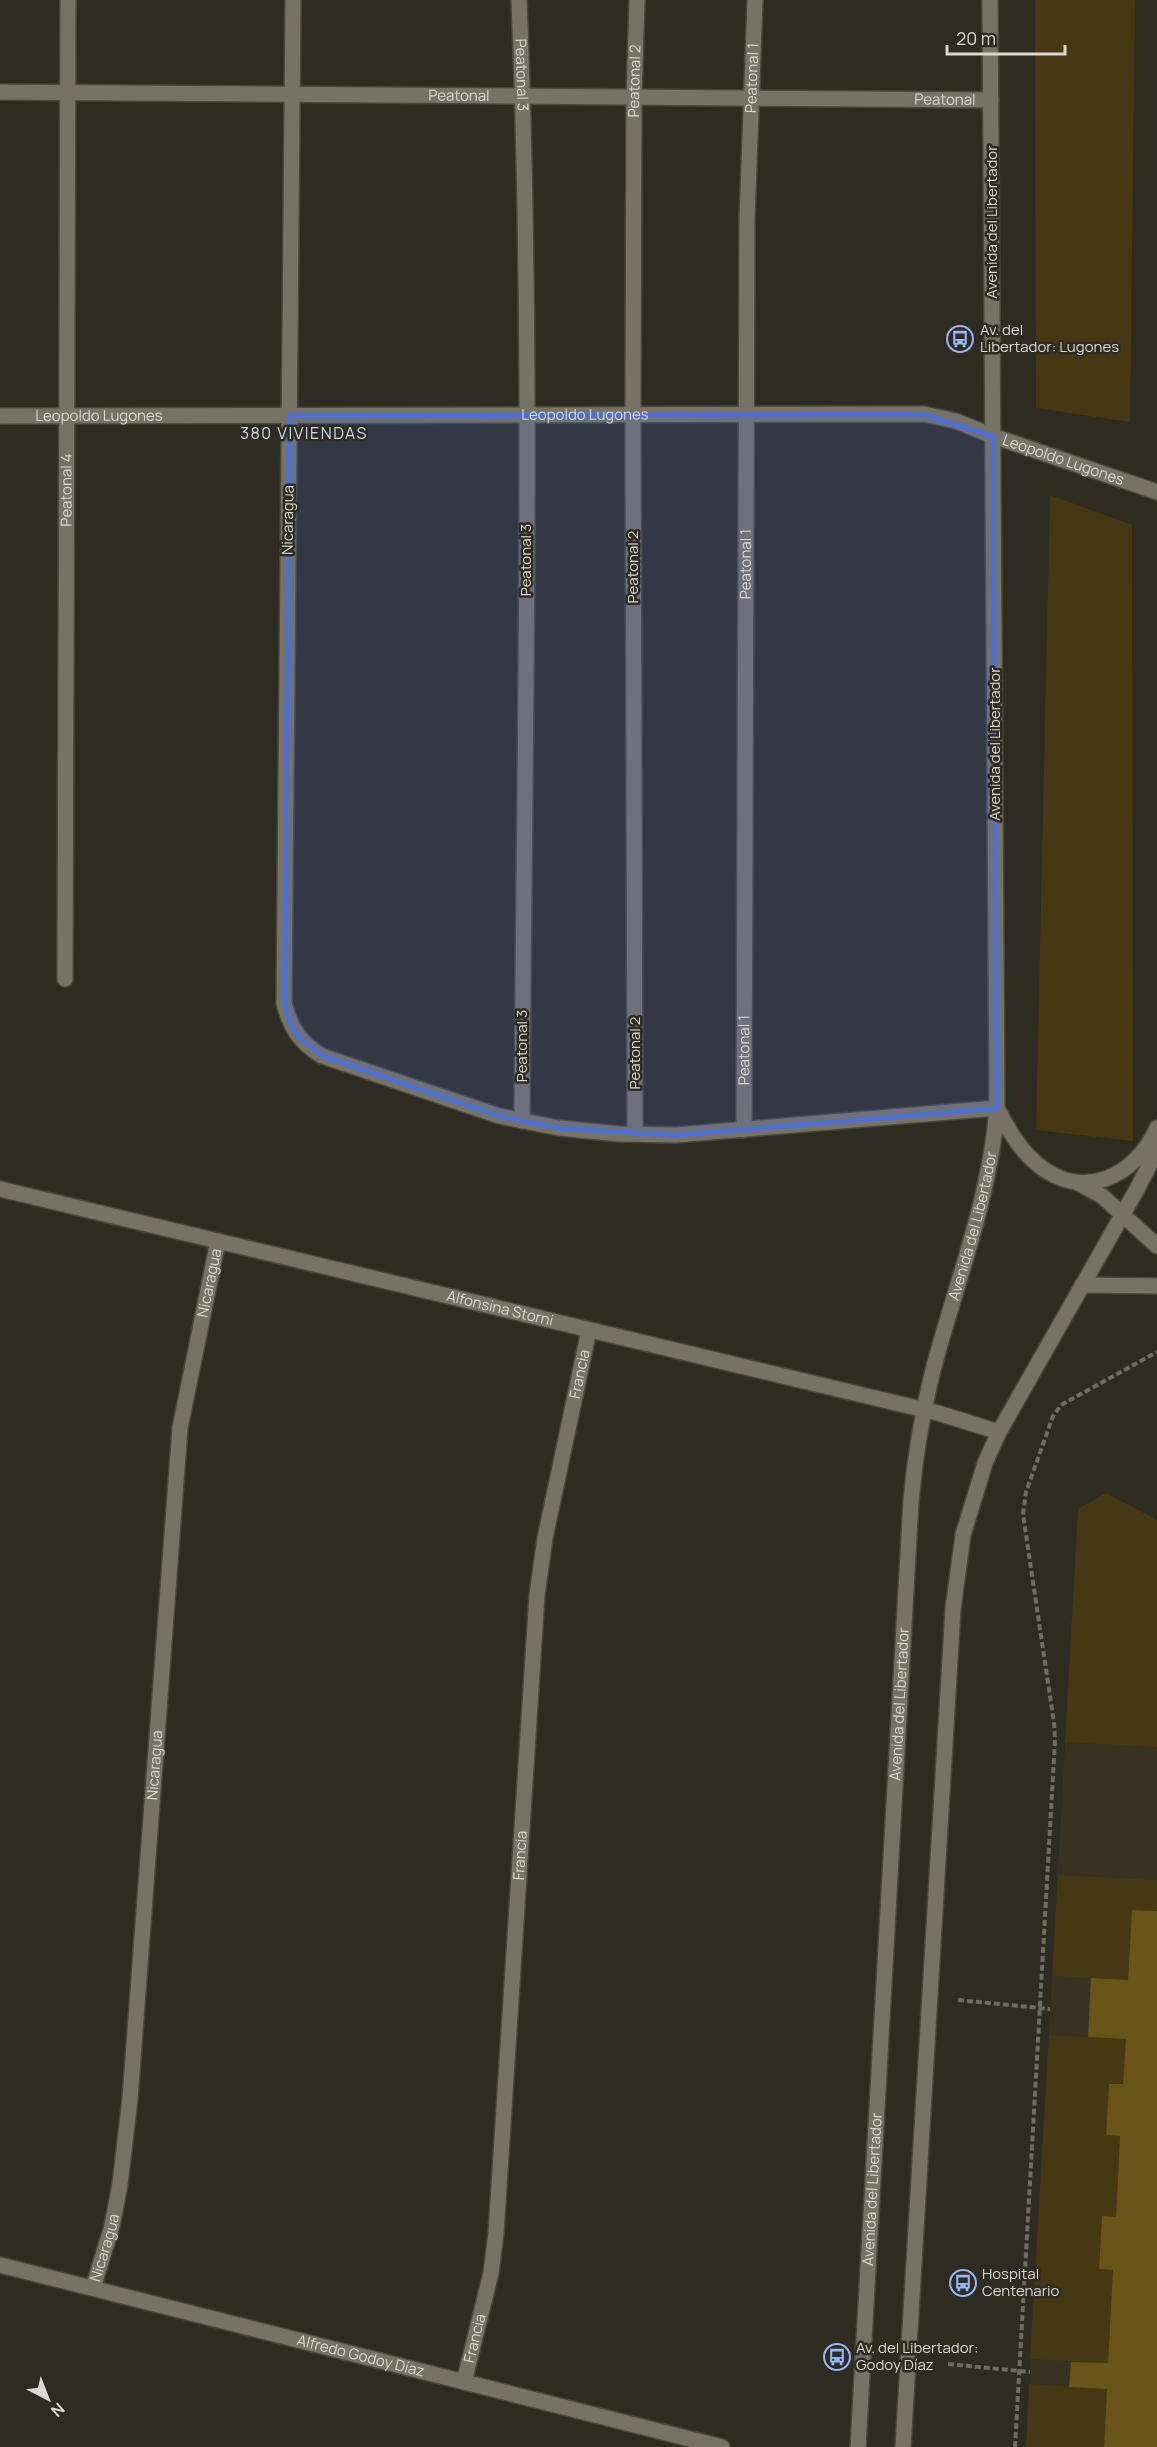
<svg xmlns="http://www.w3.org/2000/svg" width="1157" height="2447" viewBox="0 0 1157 2447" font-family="Manrope,sans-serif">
  <rect width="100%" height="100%" fill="#2e2b21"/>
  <polygon fill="#383222" points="1106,1493 1157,1520 1157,2447 1026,2447 1078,1509"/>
  <g fill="#453813">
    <polygon points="1035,0 1135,0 1130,422 1036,408"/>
    <polygon points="1050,495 1132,525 1133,1141 1036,1130"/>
    <polygon points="1106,1493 1157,1520 1157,1747 1065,1742 1078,1509"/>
    <polygon points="1058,1875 1157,1880 1157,1911 1132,1910 1128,1980 1052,1976"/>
    <polygon points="1049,2035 1126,2039 1123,2084 1109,2084 1106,2135 1120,2136 1116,2217 1102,2216 1099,2269 1113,2270 1108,2363 1030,2359"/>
    <polygon points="1029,2384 1107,2389 1104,2447 1026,2447"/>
  </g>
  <polygon fill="#685517" points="1132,1910 1157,1911 1157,2447 1104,2447 1107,2389 1069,2387 1071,2362 1108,2363 1113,2270 1099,2269 1102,2216 1116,2217 1120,2136 1106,2135 1109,2084 1123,2084 1126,2039 1088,2037 1091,1978 1128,1980"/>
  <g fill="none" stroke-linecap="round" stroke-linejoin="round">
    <defs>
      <g id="street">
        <path d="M293 0 284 1003C290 1027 300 1043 322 1056L499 1116 559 1128 619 1134 676 1135 997 1108"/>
        <path id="s1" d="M519 0C534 373 524 747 522 1121"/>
        <path id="s2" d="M0 92 991 100"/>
        <path id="s3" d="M0 416 924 414 956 421 993 436 1157 492"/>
        <path id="s4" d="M65 979 68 0"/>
        <path id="s5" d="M744 1130 747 220 755 0"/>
        <path id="s6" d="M635 1134 633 414 634 97 637 0"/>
        <path id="s7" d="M0 1189 938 1413 999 1432"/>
        <polyline points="1082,1285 1157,1286"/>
        <path id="s8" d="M0 2265 722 2447"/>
        <path id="s9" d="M93 2288 112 2226 120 2184 130 2099 180 1428 218 1241"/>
        <path id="s10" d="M464 2382 491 2273 496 2233 537 1595 545 1538 589 1330"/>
      </g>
      <g id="secondary">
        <path d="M997 1108C1008 1129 1019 1149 1037 1164 1083 1202 1135 1177 1157 1128"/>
        <polyline points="1078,1183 1102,1196 1157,1246"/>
        <path id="s11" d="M858 2447 911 1501C915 1457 922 1414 933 1370 956 1283 990 1199 997 1108L990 0"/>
        <polyline points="903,2447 953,1609 963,1535 985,1463 999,1432 1136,1191 1149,1166 1157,1142"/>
      </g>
    </defs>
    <use href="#street" stroke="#49463e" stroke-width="18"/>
    <use href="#secondary" stroke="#49463e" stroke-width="18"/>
    <g stroke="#6f6c64" stroke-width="4" stroke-dasharray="6 3" stroke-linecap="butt">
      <polyline points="958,2000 1050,2009"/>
      <polyline points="948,2364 1030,2372"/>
      <polyline points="1015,2447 1055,1740 1054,1723 1025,1528 1023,1515 1026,1492 1053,1416 1061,1405 1157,1352"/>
    </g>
    <use href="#street" stroke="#767266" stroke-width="15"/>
    <use href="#secondary" stroke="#767266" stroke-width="15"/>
  </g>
  <path fill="#4c70d6" fill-opacity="0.2" stroke="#4c70d6" stroke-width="4.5" stroke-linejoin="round" d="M924 414 993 436 997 1108 676 1135 559 1128 499 1116 322 1056 298 1037 289 1021 284 1003 289 415Z"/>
  <defs>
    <symbol id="bus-ring" viewBox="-11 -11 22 22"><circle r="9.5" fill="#2e2b21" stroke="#94b7fd" stroke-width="1.5"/><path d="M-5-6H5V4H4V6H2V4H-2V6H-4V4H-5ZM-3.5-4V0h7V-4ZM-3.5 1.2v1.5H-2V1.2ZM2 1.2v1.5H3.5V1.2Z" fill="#94b7fd"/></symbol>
  </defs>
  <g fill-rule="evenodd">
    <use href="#bus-ring" x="945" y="324" width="30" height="30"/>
    <use href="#bus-ring" x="948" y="2268" width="30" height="30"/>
    <use href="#bus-ring" x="822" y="2342" width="30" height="30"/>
  </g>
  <g text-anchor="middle" stroke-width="5" stroke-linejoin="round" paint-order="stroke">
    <g font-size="15" fill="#dad8d2" stroke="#2e2b21">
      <text dy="5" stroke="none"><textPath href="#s1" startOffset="75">Peatonal 3</textPath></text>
      <text dy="5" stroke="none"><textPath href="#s5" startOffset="1052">Peatonal 1</textPath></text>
      <text dy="5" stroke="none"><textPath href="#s6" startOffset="1053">Peatonal 2</textPath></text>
      <text dy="5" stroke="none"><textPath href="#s2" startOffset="459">Peatonal</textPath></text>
      <text dy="5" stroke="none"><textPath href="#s2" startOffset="945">Peatonal</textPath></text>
      <text transform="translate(992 222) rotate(-90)" y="5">Avenida del Libertador</text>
      <text dy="5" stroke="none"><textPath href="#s3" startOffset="585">Leopoldo Lugones</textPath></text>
      <text dy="5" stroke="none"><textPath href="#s3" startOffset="99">Leopoldo Lugones</textPath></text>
      <text dy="5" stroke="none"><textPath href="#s3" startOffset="1071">Leopoldo Lugones</textPath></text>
      <text dy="5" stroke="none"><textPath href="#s4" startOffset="489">Peatonal 4</textPath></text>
      <text transform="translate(288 520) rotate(-89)" y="5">Nicaragua</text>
      <text transform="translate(526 560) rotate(-90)" y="5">Peatonal 3</text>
      <text dy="5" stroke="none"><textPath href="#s5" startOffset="566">Peatonal 1</textPath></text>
      <text transform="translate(633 567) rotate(-90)" y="5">Peatonal 2</text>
      <text transform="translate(995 744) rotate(-90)" y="5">Avenida del Libertador</text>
      <text transform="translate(522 1046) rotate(-90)" y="5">Peatonal 3</text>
      <text dy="5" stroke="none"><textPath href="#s5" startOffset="80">Peatonal 1</textPath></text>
      <text transform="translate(635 1053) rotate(-90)" y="5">Peatonal 2</text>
      <text dy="5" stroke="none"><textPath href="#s11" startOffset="1230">Avenida del Libertador</textPath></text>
      <text dy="5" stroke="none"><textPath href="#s9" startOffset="1014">Nicaragua</textPath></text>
      <text dy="5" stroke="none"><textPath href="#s7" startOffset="514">Alfonsina Storni</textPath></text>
      <text dy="5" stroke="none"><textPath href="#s10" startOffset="1017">Francia</textPath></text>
      <text dy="5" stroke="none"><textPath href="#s11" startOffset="744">Avenida del Libertador</textPath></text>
      <text dy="5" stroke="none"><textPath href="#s9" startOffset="528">Nicaragua</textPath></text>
      <text dy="5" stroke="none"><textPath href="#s10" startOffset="531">Francia</textPath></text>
      <text dy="5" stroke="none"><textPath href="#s11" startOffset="258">Avenida del Libertador</textPath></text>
      <text dy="5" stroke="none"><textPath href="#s9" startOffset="42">Nicaragua</textPath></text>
      <text dy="5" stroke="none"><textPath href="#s10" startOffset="45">Francia</textPath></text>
      <text dy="5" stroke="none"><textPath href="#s8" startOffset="372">Alfredo Godoy Díaz</textPath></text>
    </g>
    <g font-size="15" fill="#dad8d2" stroke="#2e2b21" text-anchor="start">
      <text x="980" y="335">Av. del<tspan x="980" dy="17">Libertador: Lugones</tspan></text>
      <text x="982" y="2279">Hospital<tspan x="982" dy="17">Centenario</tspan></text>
      <text x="856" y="2353">Av. del Libertador:<tspan x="856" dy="17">Godoy Díaz</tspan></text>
    </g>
    <g font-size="16" letter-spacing="1.5" fill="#ccd9f4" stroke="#2e2b21">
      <text x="304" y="439">380 VIVIENDAS</text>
    </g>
  </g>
  <g transform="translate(48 2399) rotate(138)" stroke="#2e2b21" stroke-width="4.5" paint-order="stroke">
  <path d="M0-4.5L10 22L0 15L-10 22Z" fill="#dad8d2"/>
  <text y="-9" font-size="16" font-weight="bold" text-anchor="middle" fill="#dad8d2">N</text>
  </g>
  <path d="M947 45v9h118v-9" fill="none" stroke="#dad8d2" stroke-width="3"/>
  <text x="956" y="45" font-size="18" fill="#dad8d2" stroke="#2e2b21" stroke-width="4.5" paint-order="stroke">20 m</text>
</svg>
